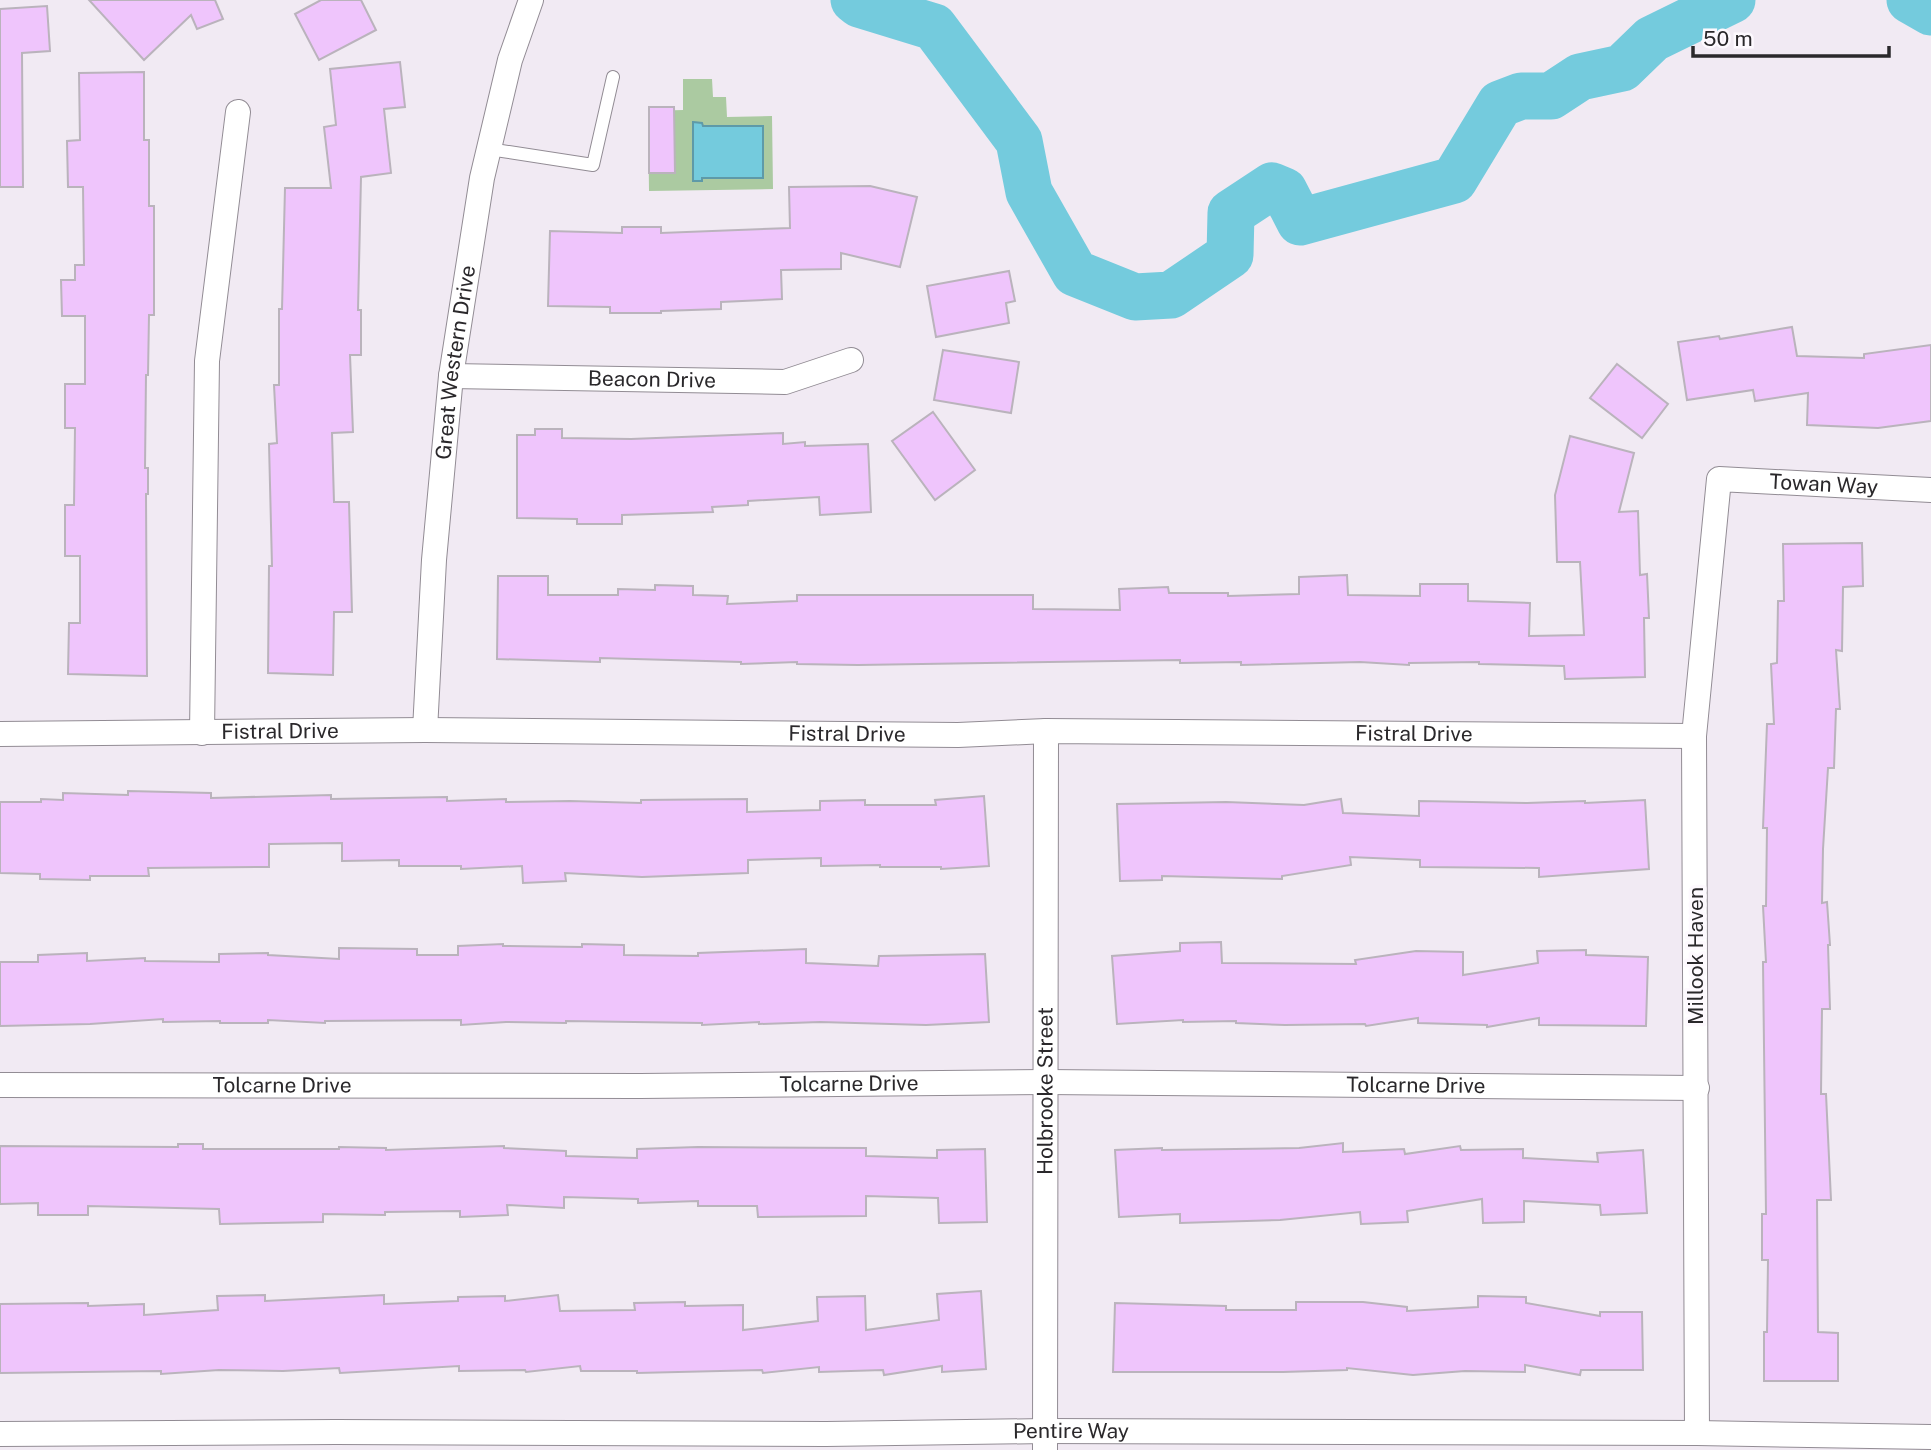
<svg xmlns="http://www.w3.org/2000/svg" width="1931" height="1450" viewBox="0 0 1931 1450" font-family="'Public Sans',sans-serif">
  <rect width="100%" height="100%" fill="#f1eaf3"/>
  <polygon fill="#abcaa1" points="683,79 712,79 713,97 726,97 727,117 772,116 773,189 649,191 648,111 683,110"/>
  <polygon fill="#74cbdd" stroke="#5e9aa8" stroke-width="2" points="693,122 702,123 703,126 763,126 763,178 702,178 702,181 693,181"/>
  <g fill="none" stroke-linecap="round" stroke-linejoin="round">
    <g stroke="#74cbdd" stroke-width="47">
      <polyline points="854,0 859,4 934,27 1019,141 1029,192 1075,273 1135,297 1171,295 1230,255 1231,213 1272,186 1284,191 1300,222 1454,180 1500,104 1521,96 1551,96 1580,77 1622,68 1652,39 1732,0"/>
      <polyline points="1910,0 1931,12"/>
    </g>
  </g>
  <g fill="#efc5fc" stroke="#bab3bc" stroke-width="2">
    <polygon points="89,0 215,0 223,19 197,29 191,15 144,60"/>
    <polygon points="321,0 361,0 376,30 319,60 295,14"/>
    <polygon points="47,6 50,51 22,53 23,187 0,187 0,9"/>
    <polygon points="400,62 405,107 384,109 391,173 361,177 358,310 361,310 361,355 350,355 353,432 332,433 334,502 349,502 352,612 334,612 333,675 268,673 269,566 272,566 269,444 277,443 274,385 279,385 279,309 282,309 285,188 331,188 324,127 336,125 330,69"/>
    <polygon points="144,72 144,140 149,140 149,206 154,206 154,315 149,315 148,375 146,375 145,468 148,468 148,494 146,494 147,676 68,674 69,623 80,623 80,556 65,556 65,505 74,505 75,428 65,428 65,384 85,384 85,316 62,316 61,280 75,280 75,265 84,265 83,187 68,187 67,141 80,140 79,73"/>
    <polygon points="649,107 674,107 675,173 649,173"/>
    <polygon points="870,186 917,197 900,267 841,253 841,269 781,270 782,299 721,302 721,309 661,311 661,313 610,313 610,307 548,306 550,231 622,233 622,227 661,227 661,233 790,228 789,187"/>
    <polygon points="1009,271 1015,301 1006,303 1009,323 936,337 927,286"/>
    <polygon points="1792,327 1797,356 1864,358 1864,354 1931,345 1931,421 1878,428 1807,425 1808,393 1755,401 1753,390 1687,400 1678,342 1719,336 1720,339"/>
    <polygon points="943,350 1019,362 1011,413 934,400"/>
    <polygon points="1617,364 1668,404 1642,438 1590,398"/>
    <polygon points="933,412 975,470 935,500 892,441"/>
    <polygon points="535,429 562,429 562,438 631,439 783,433 783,444 805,442 805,446 868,444 871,512 820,515 819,497 748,501 748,505 712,507 713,512 622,515 622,524 577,524 577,519 517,518 517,435 535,435"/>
    <polygon points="1570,436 1634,453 1619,512 1638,511 1640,575 1647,574 1649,618 1644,618 1645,677 1565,679 1564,666 1479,664 1479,662 1409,663 1409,665 1360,662 1241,665 1241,662 1180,663 1180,660 858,665 797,664 797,662 741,664 741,662 600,658 600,662 497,659 498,576 548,576 548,595 618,595 618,589 655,590 655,585 693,586 693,595 728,596 727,604 797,601 797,595 1033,595 1033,609 1120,610 1119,589 1168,587 1169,593 1228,593 1228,596 1299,594 1299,577 1347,575 1348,595 1420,596 1420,584 1468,584 1468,601 1530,603 1529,636 1584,635 1580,562 1557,562 1555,495"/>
    <polygon points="1862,543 1863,586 1843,587 1842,651 1836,650 1840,709 1836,709 1834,768 1828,768 1823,849 1822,903 1827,902 1830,945 1828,945 1830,1009 1822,1009 1821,1094 1826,1094 1831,1200 1817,1200 1818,1332 1838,1333 1838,1381 1764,1381 1764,1332 1767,1332 1768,1260 1762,1260 1762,1214 1766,1214 1763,962 1766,962 1763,906 1766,906 1767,828 1763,828 1767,724 1774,724 1771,664 1777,663 1778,601 1784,601 1783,544"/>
    <polygon points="128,791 211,793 211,798 331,795 331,799 447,797 447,801 506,799 506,802 570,801 641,803 641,800 747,799 747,812 820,810 820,801 865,800 865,805 936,805 935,800 984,796 989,866 941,869 941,867 880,867 880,865 821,866 821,858 748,860 748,873 642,877 565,873 566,881 523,883 522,866 461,869 461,866 399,866 399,860 342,861 342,843 269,844 269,867 148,868 149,876 90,876 90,880 40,879 40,874 0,873 0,802 41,802 41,799 63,800 63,793 128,795"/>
    <polygon points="1341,799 1343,813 1419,816 1419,801 1527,803 1585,801 1585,803 1645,800 1649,869 1539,877 1539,868 1420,867 1420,860 1350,857 1351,865 1282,876 1282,879 1162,876 1162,880 1120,881 1117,804 1226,802 1304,805"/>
    <polygon points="1221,942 1222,963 1356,964 1355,960 1416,951 1463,952 1463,975 1538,963 1537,951 1586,950 1586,955 1648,957 1646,1026 1539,1025 1539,1018 1487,1027 1487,1025 1418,1023 1418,1018 1366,1026 1365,1024 1285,1025 1236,1023 1236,1021 1183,1022 1183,1020 1117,1024 1112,956 1180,951 1180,943"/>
    <polygon points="503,944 503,946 582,947 582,944 624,945 624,955 698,956 698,953 806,949 806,963 878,966 879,956 985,954 989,1022 926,1025 820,1022 759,1024 759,1022 702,1025 702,1023 566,1021 566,1023 506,1022 461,1025 461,1020 325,1021 325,1023 268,1020 268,1023 220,1023 220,1021 163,1022 163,1019 90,1024 0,1026 0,962 38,962 38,955 87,953 87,961 145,958 145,961 219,962 219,954 268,953 268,955 339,959 339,948 417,949 417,955 458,955 458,946"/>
    <polygon points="1343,1143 1343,1152 1404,1149 1405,1154 1460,1146 1461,1150 1523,1149 1523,1158 1598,1162 1597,1153 1643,1150 1647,1213 1601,1215 1600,1205 1524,1201 1524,1222 1483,1223 1482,1199 1407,1211 1408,1222 1361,1224 1360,1212 1280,1220 1180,1223 1180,1214 1119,1217 1115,1150 1162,1148 1162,1150 1299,1148"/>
    <polygon points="178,1144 203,1144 203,1149 339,1149 339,1147 386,1148 386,1150 504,1146 504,1148 566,1151 566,1156 637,1158 637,1149 698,1147 866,1148 866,1156 937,1158 937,1150 985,1149 987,1222 939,1223 938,1198 866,1196 866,1216 758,1217 757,1206 698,1206 698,1201 638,1203 638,1199 564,1197 564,1208 507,1205 508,1215 460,1217 460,1211 385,1212 385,1215 323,1214 323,1222 220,1224 219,1209 88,1206 88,1215 38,1215 38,1203 0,1204 0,1146 178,1147"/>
    <polygon points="981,1291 986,1369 942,1372 942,1366 884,1375 883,1370 819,1372 819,1367 763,1373 762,1370 637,1373 637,1371 581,1371 580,1366 526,1372 525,1370 459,1371 459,1366 340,1373 339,1368 283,1371 219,1370 161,1374 161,1371 0,1373 0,1304 88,1303 88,1306 144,1304 144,1315 218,1310 217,1296 265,1295 265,1301 384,1295 384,1304 458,1301 458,1297 505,1296 505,1301 558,1295 560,1311 635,1310 634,1303 685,1302 685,1306 743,1305 743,1330 818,1321 817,1297 865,1296 866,1330 939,1320 937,1294"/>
    <polygon points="1478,1296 1526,1297 1526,1303 1600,1316 1600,1312 1642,1312 1643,1370 1581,1370 1580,1375 1525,1365 1525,1372 1465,1371 1413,1375 1347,1368 1347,1370 1283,1372 1113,1372 1115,1303 1226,1306 1226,1310 1296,1310 1296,1302 1363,1302 1407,1307 1407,1311 1478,1307"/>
  </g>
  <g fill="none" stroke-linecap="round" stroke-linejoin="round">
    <defs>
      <polyline id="lane" points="489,149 593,165 613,77"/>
      <g id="street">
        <path id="s1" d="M451 376 785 382 851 360"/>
        <path id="s2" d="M425 730 434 560 451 376 482 178 510 60 531 0"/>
        <polyline points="202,733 207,361 238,112"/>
        <path id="s3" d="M0 734 425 730 958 735 1046 731 1694 736"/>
        <path id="s4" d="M0 1085 640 1086 1046 1082 1697 1088"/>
        <path id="s5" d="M1697 1433 1694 736 1719 479 1931 490"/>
        <path id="s6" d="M0 1434 336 1432 826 1434 1045 1431 1697 1433 1931 1437"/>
        <path id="s7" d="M1045 1450 1046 731"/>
      </g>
    </defs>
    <use href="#lane" stroke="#928c94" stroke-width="14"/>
    <use href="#street" stroke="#928c94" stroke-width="26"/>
    <use href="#lane" stroke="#fff" stroke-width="12"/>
    <use href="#street" stroke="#fff" stroke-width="24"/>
  </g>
  <g text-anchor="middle" stroke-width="7" stroke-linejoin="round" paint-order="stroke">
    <g font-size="21" fill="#2a282b" stroke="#fdf9fe">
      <text dy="7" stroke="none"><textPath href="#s2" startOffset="369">Great Western Drive</textPath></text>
      <text dy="7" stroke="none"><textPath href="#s1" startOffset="201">Beacon Drive</textPath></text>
      <text dy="7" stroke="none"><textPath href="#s5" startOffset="1060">Towan Way</textPath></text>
      <text dy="7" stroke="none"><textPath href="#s3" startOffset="280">Fistral Drive</textPath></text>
      <text dy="7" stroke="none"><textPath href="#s3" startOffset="847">Fistral Drive</textPath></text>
      <text dy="7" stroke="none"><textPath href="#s3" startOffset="1414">Fistral Drive</textPath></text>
      <text transform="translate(1696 956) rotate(-90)" y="7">Millook Haven</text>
      <text dy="7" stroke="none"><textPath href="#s4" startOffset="849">Tolcarne Drive</textPath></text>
      <text dy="7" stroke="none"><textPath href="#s4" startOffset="1416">Tolcarne Drive</textPath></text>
      <text dy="7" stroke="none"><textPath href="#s4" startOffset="282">Tolcarne Drive</textPath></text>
      <text dy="7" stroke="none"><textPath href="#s7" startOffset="359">Holbrooke Street</textPath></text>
      <text dy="7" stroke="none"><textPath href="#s6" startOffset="1071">Pentire Way</textPath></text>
    </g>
  </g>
  <path d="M1693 46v10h196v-10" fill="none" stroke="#2a282b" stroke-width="3.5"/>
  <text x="1703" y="46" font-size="21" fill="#2a282b" stroke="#fdf9fe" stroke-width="5" paint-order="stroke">50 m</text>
</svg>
